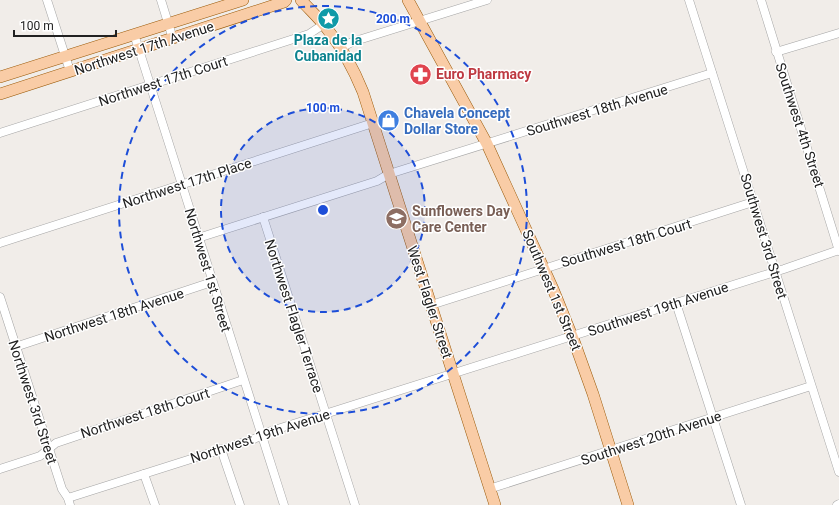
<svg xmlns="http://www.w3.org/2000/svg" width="839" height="505" viewBox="0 0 839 505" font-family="Roboto,sans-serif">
  <rect width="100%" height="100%" fill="#f1ede9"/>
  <polygon fill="#d3e8b1" points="333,9 337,20 334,22 328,14"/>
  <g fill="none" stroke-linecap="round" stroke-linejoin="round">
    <defs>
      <g id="minor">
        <polyline points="47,0 70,71"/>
        <polyline points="161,0 173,39"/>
        <polyline points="689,0 839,472"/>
        <polyline points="761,0 839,251"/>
        <polyline points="134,34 284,505"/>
        <polyline points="341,48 352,42 487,0"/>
        <polyline points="776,52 839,33"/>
        <polyline points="0,133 309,34 324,24"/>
        <polyline points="263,217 355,505"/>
        <polyline points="198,238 377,181 389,174 712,73"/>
        <polyline points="0,243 373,123"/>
        <polyline points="0,297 62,489 68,498 70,505"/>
        <polyline points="676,303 741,505"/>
        <polyline points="431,305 753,202"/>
        <polyline points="15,347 212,282"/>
        <polyline points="221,449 240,505"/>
        <polyline points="0,469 40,456 56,443 243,380"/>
        <polyline points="144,474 155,505"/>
        <polyline points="489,489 811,386"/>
        <polyline points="68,498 254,439 268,432 784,269 839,250"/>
        <polyline points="837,505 839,504"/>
      </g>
      <g id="major">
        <path d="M301 0C310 10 320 19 328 30 343 49 354 70 363 92L495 505"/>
        <polyline points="408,0 487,144 553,289 574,341 593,394 628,505"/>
        <polyline points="0,77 243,0"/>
        <polyline points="0,94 284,2 286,0"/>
      </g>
    </defs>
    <use href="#minor" stroke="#a5a5a5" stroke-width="9"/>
    <use href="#major" stroke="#995806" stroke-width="12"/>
    <use href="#minor" stroke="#fff" stroke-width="8"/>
    <use href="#major" stroke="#f9cca6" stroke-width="11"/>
  </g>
  <circle cx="323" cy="210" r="102" fill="#1d4ed8" fill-opacity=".12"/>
  <g fill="none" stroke="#1d4ed8" stroke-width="2" stroke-dasharray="7 5">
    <circle cx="323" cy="210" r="102"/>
    <circle cx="323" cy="210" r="204"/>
  </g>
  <defs>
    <symbol id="sight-disc" viewBox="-11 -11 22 22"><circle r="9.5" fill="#0f9aa8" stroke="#fff"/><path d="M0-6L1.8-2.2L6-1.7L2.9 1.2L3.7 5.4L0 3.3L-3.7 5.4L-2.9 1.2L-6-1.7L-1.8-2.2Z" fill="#fff"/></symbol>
    <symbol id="pharmacy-disc" viewBox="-11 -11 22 22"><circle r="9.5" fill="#e0444e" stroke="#fff"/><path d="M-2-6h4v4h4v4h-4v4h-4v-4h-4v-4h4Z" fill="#fff"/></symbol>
    <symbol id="shop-disc" viewBox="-11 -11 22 22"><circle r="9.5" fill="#3f7fe0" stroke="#fff"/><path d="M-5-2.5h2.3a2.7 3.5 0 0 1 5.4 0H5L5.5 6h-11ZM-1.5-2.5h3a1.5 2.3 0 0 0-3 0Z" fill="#fff"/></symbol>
    <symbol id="school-disc" viewBox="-11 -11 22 22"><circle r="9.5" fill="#8d6e63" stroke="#fff"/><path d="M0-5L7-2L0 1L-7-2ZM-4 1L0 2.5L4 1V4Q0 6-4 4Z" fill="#fff"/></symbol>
  </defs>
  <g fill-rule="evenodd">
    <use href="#sight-disc" x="316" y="6" width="25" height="25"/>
    <use href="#pharmacy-disc" x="408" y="62" width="25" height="25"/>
    <use href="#shop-disc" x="376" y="108" width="25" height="25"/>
    <use href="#school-disc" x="384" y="206" width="25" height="25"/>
  </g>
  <g text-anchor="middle" stroke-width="3" stroke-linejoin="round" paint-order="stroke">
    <g font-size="14" font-weight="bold" fill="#0d838f" stroke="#fff">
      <text x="328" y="45">Plaza de la<tspan x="328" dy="16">Cubanidad</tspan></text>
    </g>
    <g font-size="14" fill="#212121" stroke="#fff">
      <text transform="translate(144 48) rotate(-18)" y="5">Northwest 17th Avenue</text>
      <text transform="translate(163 81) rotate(-18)" y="5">Northwest 17th Court</text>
      <text transform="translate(597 110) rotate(-17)" y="5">Southwest 18th Avenue</text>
      <text transform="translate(800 125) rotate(72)" y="5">Southwest 4th Street</text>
      <text transform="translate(187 183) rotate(-18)" y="5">Northwest 17th Place</text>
      <text transform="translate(764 236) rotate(73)" y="5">Southwest 3rd Street</text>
      <text transform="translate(626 243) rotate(-17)" y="5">Southwest 18th Court</text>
      <text transform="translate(208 270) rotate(73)" y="5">Northwest 1st Street</text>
      <text transform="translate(552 290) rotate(67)" y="5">Southwest 1st Street</text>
      <text transform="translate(430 302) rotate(72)" y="5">West Flagler Street</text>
      <text transform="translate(658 309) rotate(-18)" y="5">Southwest 19th Avenue</text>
      <text transform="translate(114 315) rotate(-18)" y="5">Northwest 18th Avenue</text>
      <text transform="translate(294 316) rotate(72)" y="5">Northwest Flagler Terrace</text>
      <text transform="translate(33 402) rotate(72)" y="5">Northwest 3rd Street</text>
      <text transform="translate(145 413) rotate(-18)" y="5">Northwest 18th Court</text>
      <text transform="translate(260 436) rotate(-18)" y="5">Northwest 19th Avenue</text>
      <text transform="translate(651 438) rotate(-18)" y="5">Southwest 20th Avenue</text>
    </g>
    <g font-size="14" font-weight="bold" fill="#be3a42" stroke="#fff" text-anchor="start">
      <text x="436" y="79">Euro Pharmacy</text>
    </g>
    <g font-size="14" font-weight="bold" fill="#366cbe" stroke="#fff" text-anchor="start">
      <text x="404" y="118">Chavela Concept<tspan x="404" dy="16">Dollar Store</tspan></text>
    </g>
    <g font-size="14" font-weight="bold" fill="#785e54" stroke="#fff" text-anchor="start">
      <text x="412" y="216">Sunflowers Day<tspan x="412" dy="16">Care Center</tspan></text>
    </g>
  </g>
  <circle cx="323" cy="210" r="6" fill="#1d4ed8" stroke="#fff" stroke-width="2"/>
  <g font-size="12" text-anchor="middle" font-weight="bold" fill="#1d4ed8" stroke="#fff" stroke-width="3" stroke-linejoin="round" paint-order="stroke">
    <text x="393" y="23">200 m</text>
    <text x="323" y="112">100 m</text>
  </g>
  <path d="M14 30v6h102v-6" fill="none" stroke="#212121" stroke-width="2"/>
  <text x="20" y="30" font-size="12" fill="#212121" stroke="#ffffff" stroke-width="3" paint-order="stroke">100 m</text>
</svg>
